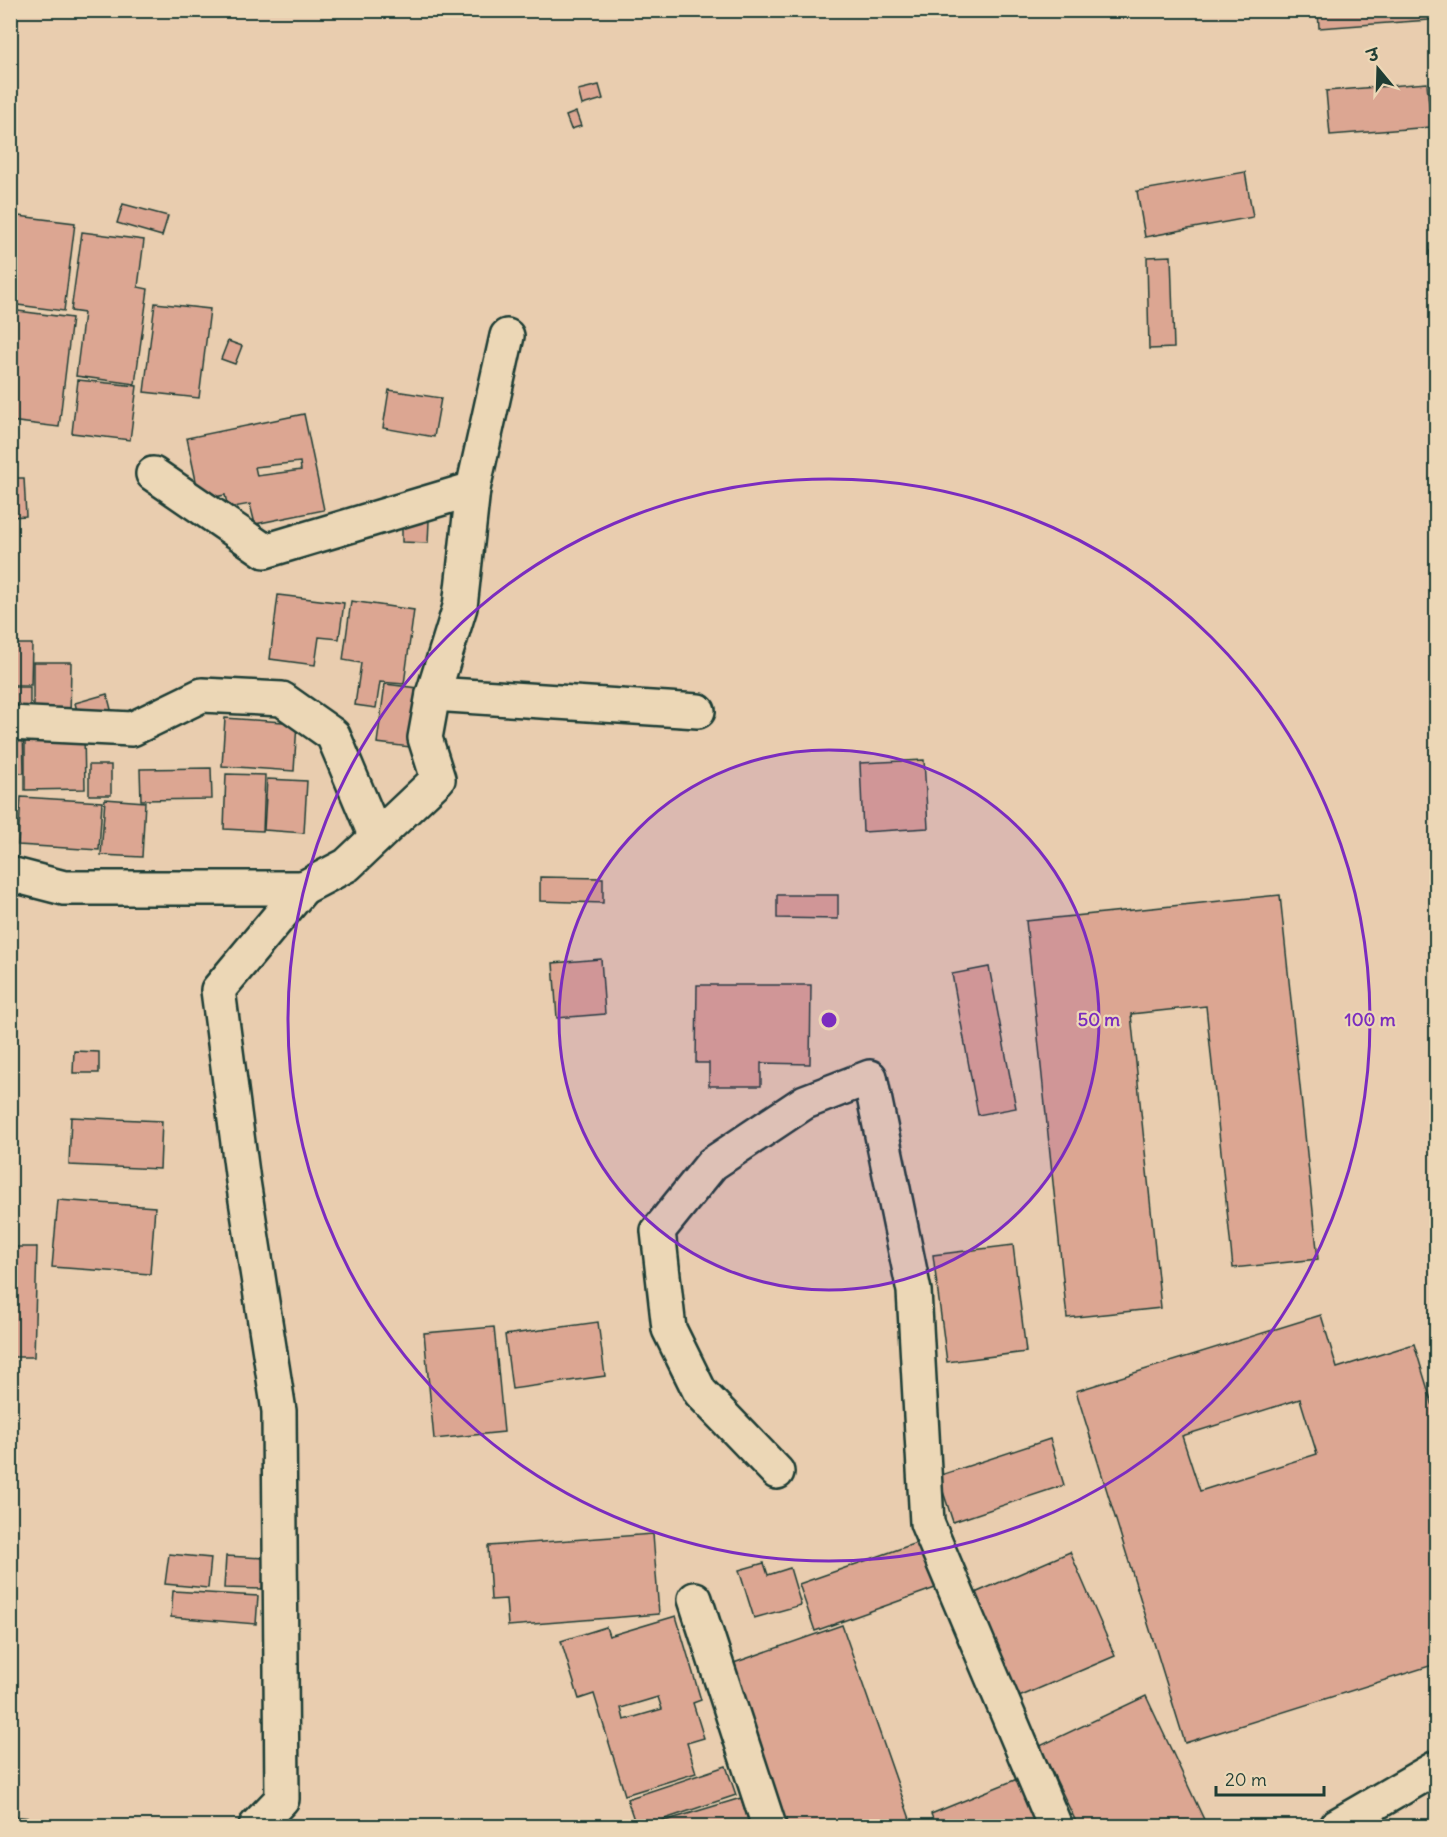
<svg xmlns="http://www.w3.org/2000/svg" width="1447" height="1837" viewBox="0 0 1447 1837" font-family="Delius,'Playpen Sans Deva',sans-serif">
  <rect width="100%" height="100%" fill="#e9cdaf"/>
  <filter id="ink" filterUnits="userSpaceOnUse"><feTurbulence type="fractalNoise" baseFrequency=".0167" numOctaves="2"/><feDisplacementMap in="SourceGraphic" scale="12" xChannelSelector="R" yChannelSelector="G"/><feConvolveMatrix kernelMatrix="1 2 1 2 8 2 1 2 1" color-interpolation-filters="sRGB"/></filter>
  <g filter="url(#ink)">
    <g fill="#dca692" stroke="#1f3d34" stroke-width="1.5" fill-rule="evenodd">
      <polygon points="1121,10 1153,10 1121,14"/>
      <polygon points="1318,10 1428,10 1429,20 1319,28"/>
      <polygon points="1427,83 1431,127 1330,135 1326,91"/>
      <polygon points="599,85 603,99 582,105 578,90"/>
      <polygon points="576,112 581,126 571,129 566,116"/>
      <polygon points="1245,172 1253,217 1145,237 1137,191"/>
      <polygon points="123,204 168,216 162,236 117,223"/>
      <polygon points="10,215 75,223 64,311 10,304"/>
      <polygon points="82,232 144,240 138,287 148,289 135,384 76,376 84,313 71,311"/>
      <polygon points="1430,251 1436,251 1436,320 1434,320"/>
      <polygon points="1171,256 1174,348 1149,349 1147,257"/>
      <polygon points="155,303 210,309 199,398 144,392"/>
      <polygon points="10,310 72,318 59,427 10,421 14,396 10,396"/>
      <polygon points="228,341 242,346 235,364 221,359"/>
      <polygon points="78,380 137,386 130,440 72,433"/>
      <polygon points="389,390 441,398 434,437 383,428"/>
      <path d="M304 414 324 510 255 524 250 504 228 508 225 495 200 500 187 438ZM300 462 301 470 257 476 255 467Z"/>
      <polygon points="10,478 24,478 26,516 10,517"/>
      <polygon points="402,521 429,521 428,543 402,542"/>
      <polygon points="278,595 344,603 339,639 319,637 315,665 270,659"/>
      <polygon points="351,601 414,610 404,684 380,682 376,708 355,705 361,663 343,660"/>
      <polygon points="10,644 32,644 31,685 10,685"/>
      <polygon points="33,662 71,662 70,720 33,720"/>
      <polygon points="385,684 426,689 414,719 410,747 377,743"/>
      <rect x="10" y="687" width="20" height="35"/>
      <polygon points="107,694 113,717 81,726 75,703"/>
      <polygon points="225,718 297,723 294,771 222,766"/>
      <polygon points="10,729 23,729 24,773 10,773"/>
      <polygon points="84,731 85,789 25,790 25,732"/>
      <polygon points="924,760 928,828 863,832 860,763"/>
      <rect x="89" y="765" width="22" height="30"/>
      <polygon points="211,768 212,799 141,800 140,769"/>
      <polygon points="226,774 265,775 263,831 224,829"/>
      <polygon points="267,779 307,781 304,833 264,830"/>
      <rect x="10" y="797" width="4" height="47"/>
      <polygon points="21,797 102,802 99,850 18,845"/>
      <polygon points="105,799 145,802 142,857 101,855"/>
      <polygon points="540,877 603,878 603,903 540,901"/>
      <polygon points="777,895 838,895 838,919 777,918"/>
      <polygon points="1280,895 1318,1259 1233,1268 1206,1006 1131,1014 1161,1308 1067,1318 1026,921"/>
      <polygon points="601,959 605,1014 557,1018 553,963"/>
      <polygon points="989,967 1016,1108 978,1115 952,974"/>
      <polygon points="697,985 811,985 810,1064 761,1063 761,1086 709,1086 709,1063 696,1063"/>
      <polygon points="74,1051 99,1052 99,1073 73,1073"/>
      <polygon points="71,1117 162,1121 160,1169 69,1165"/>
      <polygon points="58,1200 155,1207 150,1274 52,1267"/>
      <polygon points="1013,1245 1026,1352 947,1362 933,1255"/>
      <polygon points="10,1247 37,1247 34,1357 10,1357"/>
      <path d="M1321 1315 1337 1368 1414 1344 1436 1416V1664L1185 1743 1076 1391ZM1300 1399 1317 1454 1200 1491 1182 1436Z"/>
      <polygon points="598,1322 605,1376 512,1389 505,1335"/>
      <polygon points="494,1327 504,1432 434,1439 424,1333"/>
      <polygon points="1050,1439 1064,1485 953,1522 938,1476"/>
      <polygon points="653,1534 659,1614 508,1626 506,1599 491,1600 488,1546"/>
      <polygon points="922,1541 938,1587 815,1631 799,1584"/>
      <polygon points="1070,1552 1115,1656 1019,1697 975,1593"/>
      <polygon points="169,1554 211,1558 208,1588 165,1584"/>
      <polygon points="226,1556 264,1558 262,1589 224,1588"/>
      <polygon points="764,1563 768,1575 790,1568 801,1605 754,1618 739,1570"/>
      <polygon points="173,1591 258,1596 256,1624 171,1617"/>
      <path d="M676 1616 701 1700 693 1703 704 1738 687 1743 696 1773 625 1795 594 1694 579 1699 561 1641 606 1627 609 1636ZM658 1697 662 1709 624 1720 621 1708Z"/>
      <polygon points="842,1625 910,1819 889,1826 785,1826 728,1665"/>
      <polygon points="1146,1696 1207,1826 1078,1826 1040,1746"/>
      <polygon points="726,1766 736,1795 644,1826 636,1826 627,1799"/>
      <polygon points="1022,1777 1042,1826 936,1826 931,1814"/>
      <polygon points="741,1798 750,1826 648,1826"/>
      <polygon points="10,1816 30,1818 29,1826 10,1826"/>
    </g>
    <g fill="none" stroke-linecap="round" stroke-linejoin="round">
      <defs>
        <g id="minor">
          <polyline points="153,474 265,551 473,489"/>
          <polyline points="433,694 698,711"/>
          <polyline points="10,723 132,729 202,695 282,699 333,735 376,837"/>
          <polyline points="10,874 64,888 303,888 218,990 243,1181 279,1411 282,1799 256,1826"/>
          <polyline points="303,888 347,865 438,779 425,738 433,694 460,607 473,489 507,336"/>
          <polyline points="777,1472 700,1392 669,1329 658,1231 712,1164 805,1102 870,1077 914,1291 927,1523 1055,1826"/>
          <polyline points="695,1599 769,1826"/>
          <polyline points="1336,1826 1436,1768"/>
        </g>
      </defs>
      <use href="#minor" stroke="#1f3d34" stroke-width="38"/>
      <use href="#minor" stroke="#ecd7b6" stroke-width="33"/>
    </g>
  </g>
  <circle cx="829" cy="1020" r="270" fill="#7b2cbf" fill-opacity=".12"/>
  <g fill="none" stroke="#7b2cbf" stroke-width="3">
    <circle cx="829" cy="1020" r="270"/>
    <circle cx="829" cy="1020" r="541"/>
  </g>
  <circle cx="829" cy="1020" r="9" fill="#7b2cbf" stroke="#ecd7b6" stroke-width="3"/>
  <g font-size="18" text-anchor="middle" font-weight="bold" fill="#7b2cbf" stroke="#ecd7b6" stroke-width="4.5" stroke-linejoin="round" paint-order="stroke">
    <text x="1099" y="1026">50 m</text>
    <text x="1370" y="1026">100 m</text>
  </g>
  <rect width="1447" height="1837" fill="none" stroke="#ecd7b6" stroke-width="36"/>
  <rect x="18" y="18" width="1411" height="1801" fill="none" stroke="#1f3d34" stroke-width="2" filter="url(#ink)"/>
  <g transform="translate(1378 69) rotate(341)" stroke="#ecd7b6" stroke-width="4.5" paint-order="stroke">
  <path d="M0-4.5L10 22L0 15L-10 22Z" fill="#1f3d34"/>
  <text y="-9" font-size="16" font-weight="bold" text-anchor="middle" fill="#1f3d34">उ</text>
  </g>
  <path d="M1216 1786v9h108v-9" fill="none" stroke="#1f3d34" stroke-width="3"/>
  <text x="1225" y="1786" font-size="18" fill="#1f3d34" stroke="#ecd7b6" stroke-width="4.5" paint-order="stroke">20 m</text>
</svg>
